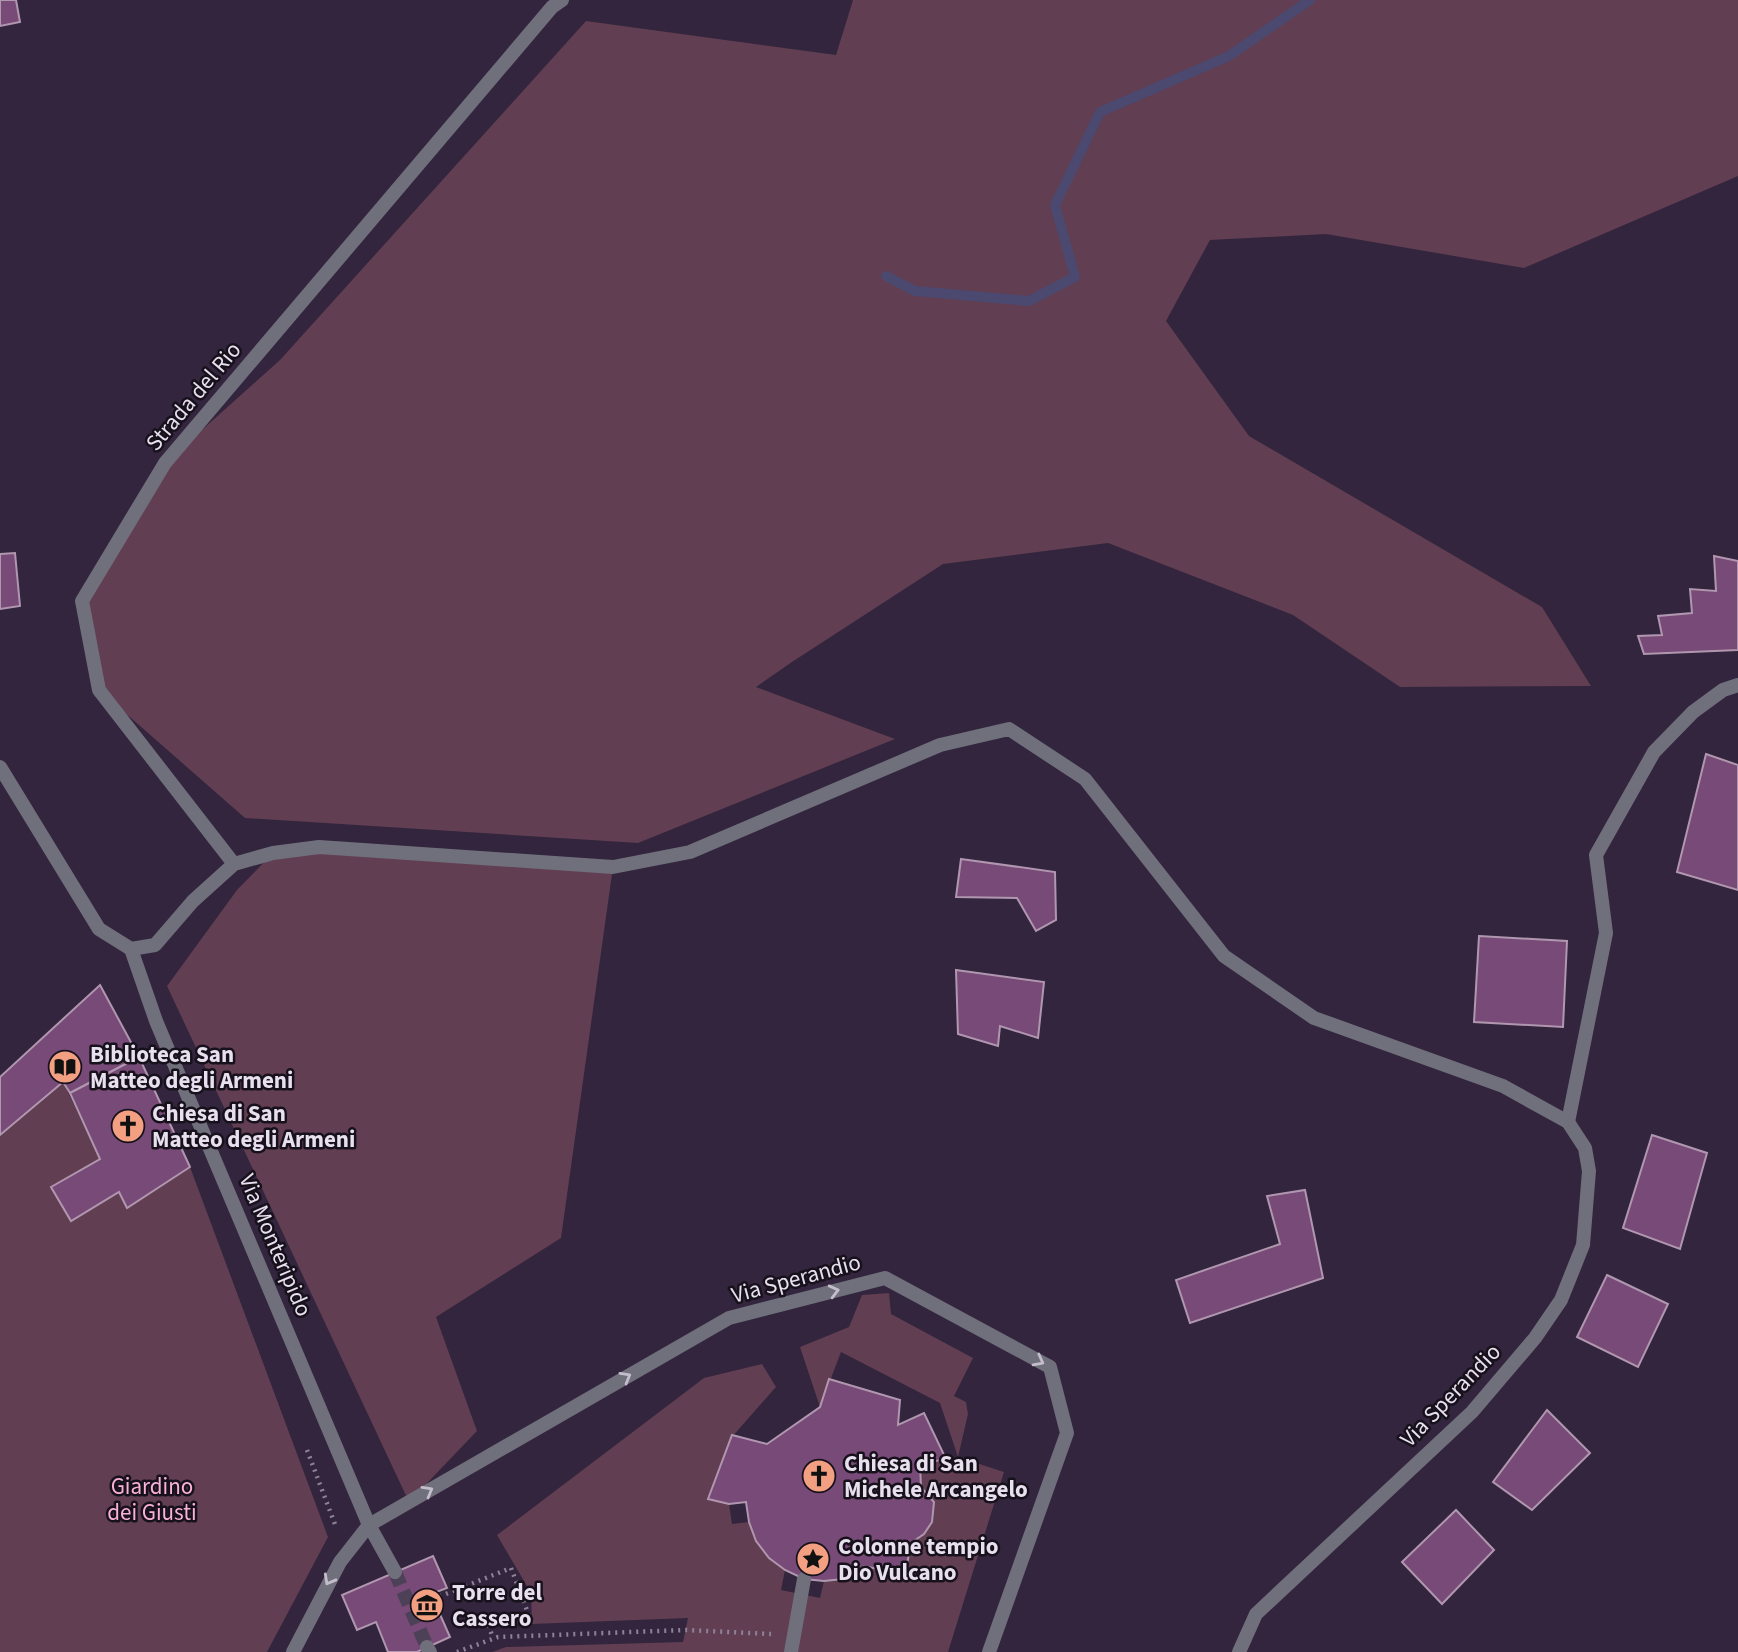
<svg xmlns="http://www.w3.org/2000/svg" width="1738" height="1652" viewBox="0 0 1738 1652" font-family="'Source Sans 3',sans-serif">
  <rect width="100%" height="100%" fill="#32253d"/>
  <g fill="#613e51">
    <polygon points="853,0 1738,0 1738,176 1524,268 1326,234 1210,240 1166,321 1249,436 1542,607 1591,686 1400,687 1293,615 1108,543 943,564 792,662 756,687 895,739 638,843 245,818 99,690 82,601 165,463 280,360 586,21 836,55"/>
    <polygon points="319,847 613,867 561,1238 436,1317 477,1431 409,1502 167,986 237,890 273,853"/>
    <polygon points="63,1082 100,1159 52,1187 71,1221 119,1192 127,1208 190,1167 328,1537 267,1652 0,1652 0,1135"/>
    <path d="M889 1293 891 1314 973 1358 954 1396 966 1402 968 1414 958 1457 1004 1472 948 1652H492L506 1647 683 1642 688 1618 532 1624 531 1593 497 1535 704 1378 762 1364 776 1387 731 1438 708 1499 729 1504 732 1524 749 1522C757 1544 767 1556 785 1570L781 1590 820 1598 824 1581C856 1569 914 1552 932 1522L921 1487 920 1464 958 1457 940 1403 841 1352 820 1407 800 1347 849 1327 862 1295Z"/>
  </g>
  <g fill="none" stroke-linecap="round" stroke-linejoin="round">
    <polyline stroke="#4b4970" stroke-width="10" points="886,276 915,291 1029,301 1075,277 1055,205 1100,112 1229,56 1310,0"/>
  </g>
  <g fill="#784a77" stroke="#b097af" stroke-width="2">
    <polygon points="0,0 16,0 20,22 0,26"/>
    <polygon points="15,553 20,606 0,609 0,554"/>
    <polygon points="1714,556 1738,561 1738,650 1644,654 1638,636 1662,635 1658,616 1692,613 1690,589 1716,591"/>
    <polygon points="1706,754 1738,765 1738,890 1677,872"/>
    <polygon points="961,859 1055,872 1056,920 1036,931 1017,898 956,897"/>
    <polygon points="1479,936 1567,941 1563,1027 1474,1022"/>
    <polygon points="956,970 1044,982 1038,1038 1000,1026 998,1046 958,1034"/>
    <polygon points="100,985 139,1057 70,1093 63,1082 0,1135 0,1077"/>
    <polygon points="139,1057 190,1167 127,1208 119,1192 71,1221 51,1187 100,1159 70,1093"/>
    <polygon points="1652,1135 1707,1153 1680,1249 1623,1228"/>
    <polygon points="1305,1190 1323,1278 1190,1323 1176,1280 1280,1244 1267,1196"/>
    <polygon points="1607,1275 1668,1304 1638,1367 1577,1337"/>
    <polygon points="829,1379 900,1400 898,1425 924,1413 946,1459 920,1464 921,1487 934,1502 932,1522 924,1534 911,1543 905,1575 864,1566 843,1579 824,1581 804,1579 785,1570 769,1558 756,1541 749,1522 746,1502 729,1504 708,1499 732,1435 767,1444 820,1407"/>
    <polygon points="1547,1410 1590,1453 1532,1510 1493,1482"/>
    <polygon points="1456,1510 1494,1550 1442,1604 1402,1562"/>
    <polygon points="433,1556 447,1588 431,1594 450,1637 417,1652 388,1652 376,1622 357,1630 342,1595"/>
  </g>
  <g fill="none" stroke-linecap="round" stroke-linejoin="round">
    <polyline stroke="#4d4158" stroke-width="14" stroke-dasharray="14 7" stroke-linecap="butt" points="395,1572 427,1647"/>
    <g stroke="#8d8296" stroke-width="4.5" stroke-dasharray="2 5" stroke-linecap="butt">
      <polyline points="307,1450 336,1527"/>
      <polyline points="433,1599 511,1568 531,1621 487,1621 493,1638"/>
      <polyline points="457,1652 498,1637 686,1630 771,1634"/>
    </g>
    <polyline stroke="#706f7c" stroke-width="14" points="791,1652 804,1579"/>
    <g stroke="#706f7c" stroke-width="14">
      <polyline points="234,864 99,690 82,601 165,463 552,7 562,0"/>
      <polyline points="131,949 156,1021 369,1525 395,1572"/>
      <polyline points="1568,1122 1606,933 1596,855 1654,752 1693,712 1723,690 1738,685"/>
      <polyline points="427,1647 430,1652"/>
      <polyline points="293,1652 340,1562 369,1525 729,1318 885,1278 1050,1367 1067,1433 989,1652"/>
    </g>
    <polyline stroke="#706f7c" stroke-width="14" points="0,767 99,929 131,949 155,945 193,901 234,864 273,853 319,847 613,867 690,852 940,745 1009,729 1085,779 1224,956 1314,1018 1503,1086 1568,1122 1585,1148 1589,1171 1583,1245 1561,1300 1535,1338 1472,1412 1256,1614 1239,1652"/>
  </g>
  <defs><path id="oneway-chevron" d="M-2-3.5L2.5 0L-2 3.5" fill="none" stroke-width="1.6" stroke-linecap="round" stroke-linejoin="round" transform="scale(1.75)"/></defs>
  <g stroke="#c4bdcc">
    <use href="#oneway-chevron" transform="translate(834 1291) rotate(-14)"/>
    <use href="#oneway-chevron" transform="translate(1039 1361) rotate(28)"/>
    <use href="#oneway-chevron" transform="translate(626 1377) rotate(-30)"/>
    <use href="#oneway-chevron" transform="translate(428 1491) rotate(-30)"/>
    <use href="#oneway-chevron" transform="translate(329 1580) rotate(119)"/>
  </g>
  <defs>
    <symbol id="library-disc" viewBox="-11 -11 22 22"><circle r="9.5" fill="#f2a081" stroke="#17111c"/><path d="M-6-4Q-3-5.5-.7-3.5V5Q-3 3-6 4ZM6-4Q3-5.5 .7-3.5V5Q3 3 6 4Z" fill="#111"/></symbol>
    <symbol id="church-disc" viewBox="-11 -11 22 22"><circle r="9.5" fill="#f2a081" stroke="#17111c"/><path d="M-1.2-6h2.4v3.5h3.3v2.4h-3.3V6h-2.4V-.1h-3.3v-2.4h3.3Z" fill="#111"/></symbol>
    <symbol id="sight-disc" viewBox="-11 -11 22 22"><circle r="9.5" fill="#f2a081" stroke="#17111c"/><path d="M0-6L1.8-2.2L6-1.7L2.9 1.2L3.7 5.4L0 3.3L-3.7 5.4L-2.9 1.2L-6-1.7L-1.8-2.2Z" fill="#111"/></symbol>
    <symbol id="museum-disc" viewBox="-11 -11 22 22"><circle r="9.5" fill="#f2a081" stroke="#17111c"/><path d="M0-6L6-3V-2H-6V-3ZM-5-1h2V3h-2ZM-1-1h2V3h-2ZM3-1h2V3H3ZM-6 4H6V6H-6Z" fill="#111"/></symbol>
  </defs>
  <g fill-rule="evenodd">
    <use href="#library-disc" x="46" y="1048" width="38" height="38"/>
    <use href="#church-disc" x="109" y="1107" width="38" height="38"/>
    <use href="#church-disc" x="800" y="1457" width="38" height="38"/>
    <use href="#sight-disc" x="794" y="1540" width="38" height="38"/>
    <use href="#museum-disc" x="408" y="1586" width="38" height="38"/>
  </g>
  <g text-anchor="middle" stroke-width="5" stroke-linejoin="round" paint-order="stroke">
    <g font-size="23" fill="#e8dfef" stroke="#17111c">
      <text transform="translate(193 396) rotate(-50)" y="8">Strada del Rio</text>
      <text transform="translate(276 1245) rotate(67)" y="8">Via Monteripido</text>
      <text transform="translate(796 1278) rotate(-15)" y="8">Via Sperandio</text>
      <text transform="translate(1450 1395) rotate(-46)" y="8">Via Sperandio</text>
    </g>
    <g font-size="23" font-weight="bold" fill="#e8dfef" stroke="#17111c" text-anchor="start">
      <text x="90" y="1062">Biblioteca San<tspan x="90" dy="26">Matteo degli Armeni</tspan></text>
      <text x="152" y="1121">Chiesa di San<tspan x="152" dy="26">Matteo degli Armeni</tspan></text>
      <text x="844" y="1471">Chiesa di San<tspan x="844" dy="26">Michele Arcangelo</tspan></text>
      <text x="838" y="1554">Colonne tempio<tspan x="838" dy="26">Dio Vulcano</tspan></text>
      <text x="452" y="1600">Torre del<tspan x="452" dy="26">Cassero</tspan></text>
    </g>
    <g font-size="23" fill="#f9b1d7" stroke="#17111c">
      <text x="152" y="1494">Giardino<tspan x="152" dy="26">dei Giusti</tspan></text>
    </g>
  </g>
</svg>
